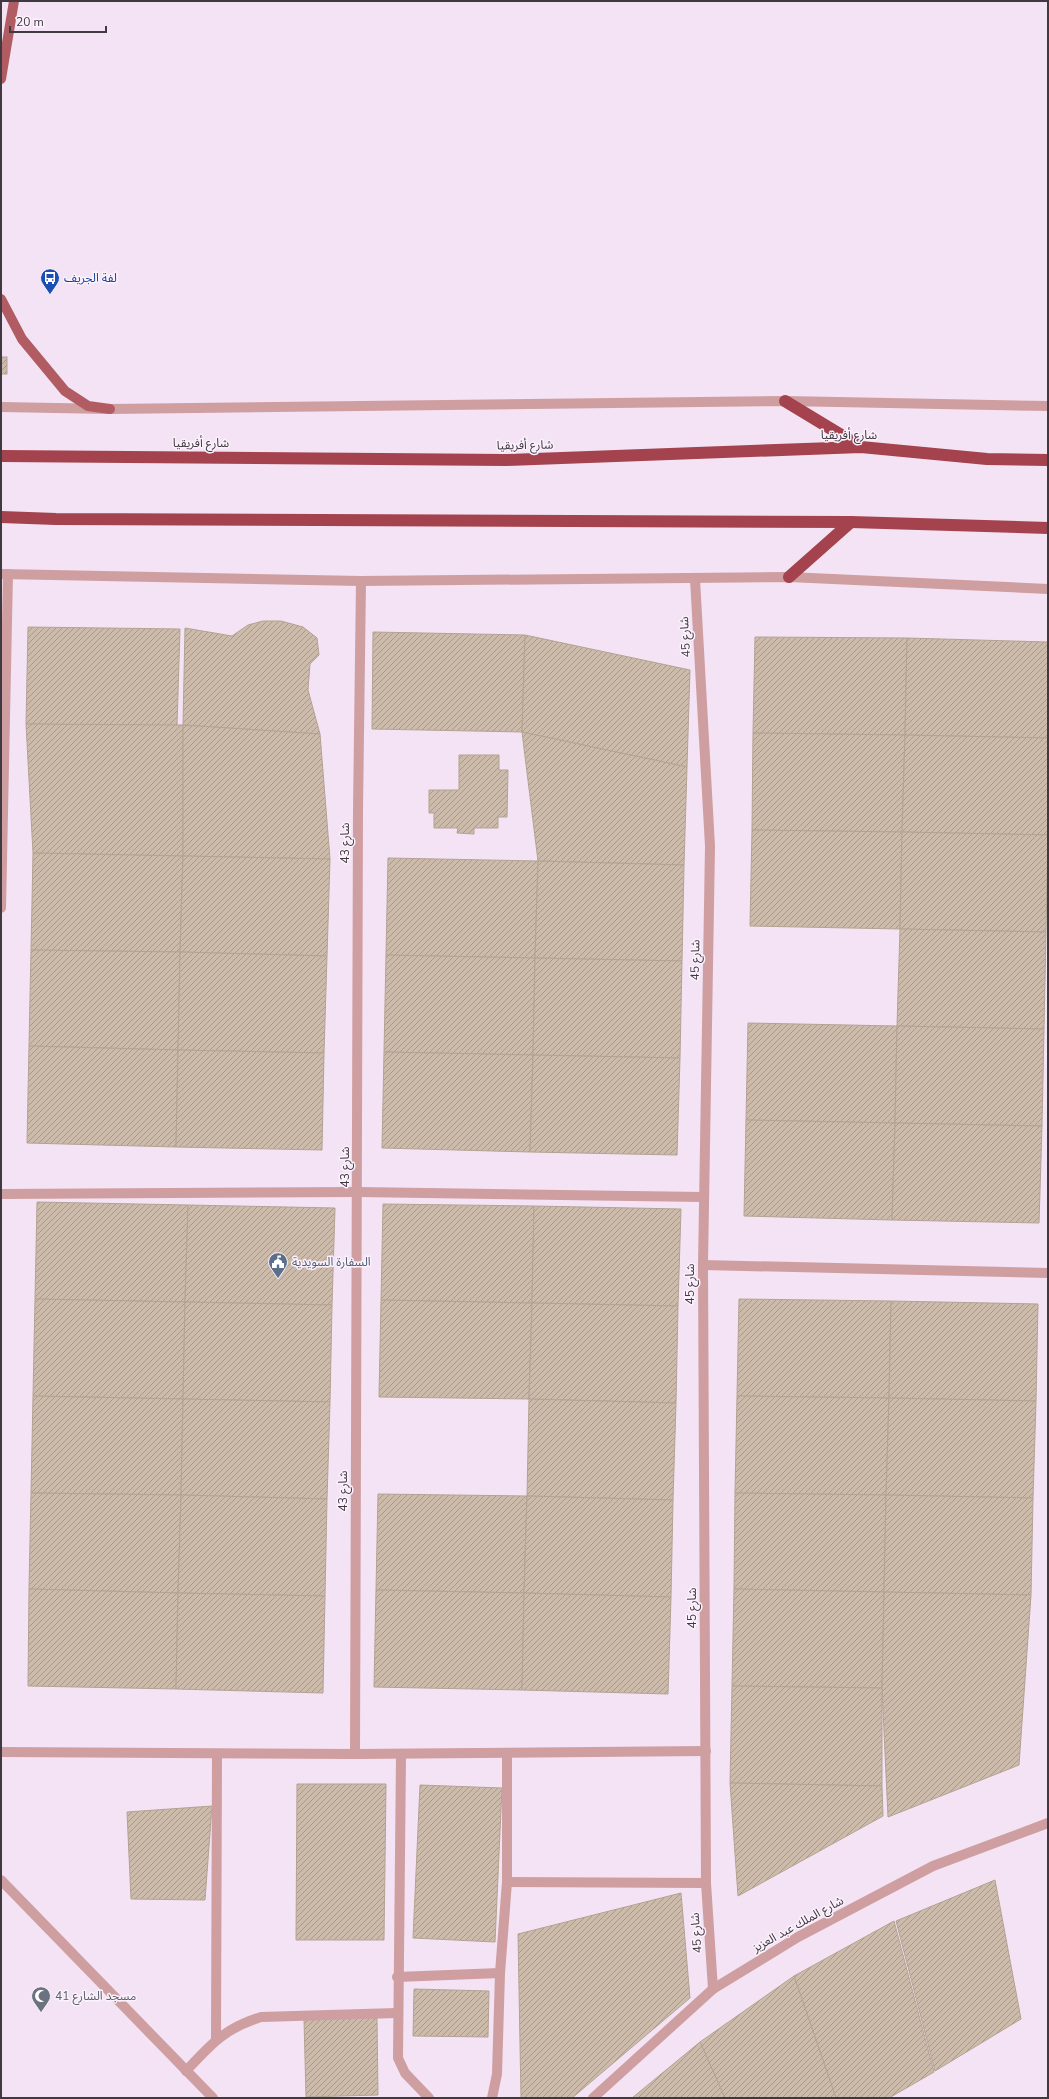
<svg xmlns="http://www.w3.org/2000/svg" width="1049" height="2099" viewBox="0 0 1049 2099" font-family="'Nunito Sans','Noto Sans Arabic',sans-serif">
  <defs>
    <pattern id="building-hatch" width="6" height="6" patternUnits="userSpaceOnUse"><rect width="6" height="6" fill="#ccbbab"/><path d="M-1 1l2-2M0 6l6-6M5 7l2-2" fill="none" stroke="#a7998d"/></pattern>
  </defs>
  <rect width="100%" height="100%" fill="#f3e3f4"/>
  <g fill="url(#building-hatch)" stroke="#b3a393">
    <rect x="1" y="357" width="6" height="17"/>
    <polygon points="263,621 281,621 303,627 317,638 319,655 310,664 308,690 320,734 183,725 185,628 232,636 248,625"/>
    <polygon points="28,627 180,629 177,726 26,724"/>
    <polygon points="373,632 525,635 522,732 372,729"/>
    <polygon points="525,635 690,670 687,767 522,732"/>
    <polygon points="755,637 907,638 905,735 753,733"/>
    <polygon points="907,638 1048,642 1048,738 905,735"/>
    <polygon points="26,724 183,725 183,856 33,853"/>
    <polygon points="183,725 320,734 330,859 183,856"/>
    <polygon points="522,732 687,767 684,865 538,861"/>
    <polygon points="753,733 905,735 902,832 752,830"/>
    <polygon points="905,735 1048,738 1048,835 902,832"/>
    <polygon points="459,755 499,755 499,770 508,770 507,817 498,817 498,828 474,828 474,834 457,833 458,828 434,828 434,813 429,813 429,790 459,790"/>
    <polygon points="752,830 902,832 900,929 750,926"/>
    <polygon points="902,832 1048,835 1046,932 900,929"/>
    <polygon points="33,853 183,856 180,952 31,950"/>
    <polygon points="183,856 330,859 327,956 180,952"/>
    <polygon points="388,858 538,861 535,958 386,955"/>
    <polygon points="538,861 684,865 682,961 535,958"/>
    <polygon points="900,929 1046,932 1044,1029 897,1026"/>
    <polygon points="31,950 180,952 178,1050 29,1046"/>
    <polygon points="180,952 327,956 324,1053 178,1050"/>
    <polygon points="386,955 535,958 533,1055 384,1052"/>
    <polygon points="535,958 682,961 680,1058 533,1055"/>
    <polygon points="748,1023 897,1026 895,1123 746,1120"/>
    <polygon points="897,1026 1044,1029 1042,1126 895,1123"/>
    <polygon points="29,1046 178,1050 176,1147 27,1143"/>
    <polygon points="178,1050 324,1053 322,1150 176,1147"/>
    <polygon points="384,1052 533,1055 530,1152 382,1148"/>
    <polygon points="533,1055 680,1058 677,1155 530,1152"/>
    <polygon points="746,1120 895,1123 892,1220 744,1216"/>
    <polygon points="895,1123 1042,1126 1039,1223 892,1220"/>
    <polygon points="37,1202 188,1205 185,1302 35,1299"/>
    <polygon points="383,1204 534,1206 532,1303 381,1300"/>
    <polygon points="188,1205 335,1208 332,1305 185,1302"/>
    <polygon points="534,1206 681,1209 678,1306 532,1303"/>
    <polygon points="35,1299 185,1302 183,1399 33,1396"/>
    <polygon points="739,1299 891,1301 889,1398 737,1396"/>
    <polygon points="381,1300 532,1303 529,1399 379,1397"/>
    <polygon points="891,1301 1038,1304 1036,1401 889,1398"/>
    <polygon points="185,1302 332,1305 330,1402 183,1399"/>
    <polygon points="532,1303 678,1306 676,1403 529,1399"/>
    <polygon points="33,1396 183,1399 181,1495 31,1493"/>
    <polygon points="737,1396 889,1398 886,1495 735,1493"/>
    <polygon points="889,1398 1036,1401 1033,1498 886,1495"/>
    <polygon points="183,1399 330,1402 327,1499 181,1495"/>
    <polygon points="529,1399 676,1403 673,1500 527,1496"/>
    <polygon points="31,1493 181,1495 178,1593 29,1589"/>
    <polygon points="735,1493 886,1495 884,1592 734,1589"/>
    <polygon points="378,1494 527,1496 524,1593 376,1590"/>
    <polygon points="181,1495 327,1499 325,1596 178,1593"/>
    <polygon points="886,1495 1033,1498 1031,1595 884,1592"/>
    <polygon points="527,1496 673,1500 671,1597 524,1593"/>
    <polygon points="29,1589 178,1593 176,1689 28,1686"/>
    <polygon points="734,1589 884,1592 882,1688 732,1686"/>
    <polygon points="376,1590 524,1593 522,1690 374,1687"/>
    <polygon points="884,1592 1031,1595 1019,1765 888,1817 882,1688"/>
    <polygon points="178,1593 325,1596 323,1693 176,1689"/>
    <polygon points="524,1593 671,1597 668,1694 522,1690"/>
    <polygon points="732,1686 882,1688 882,1786 730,1783"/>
    <polygon points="730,1783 882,1786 883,1816 738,1896"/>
    <polygon points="297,1784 386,1784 384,1940 296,1940"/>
    <polygon points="420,1785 502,1788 495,1942 413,1938"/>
    <polygon points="212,1806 205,1900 131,1899 127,1812"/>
    <polygon points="995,1880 1021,2019 935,2071 896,1921"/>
    <polygon points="681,1893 690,1998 572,2098 521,2098 518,1934"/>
    <polygon points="894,1921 934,2072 889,2098 836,2098 794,1976"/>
    <polygon points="794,1976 836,2098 725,2098 700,2042"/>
    <polygon points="414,1989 489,1991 488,2037 413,2036"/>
    <polygon points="377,2018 378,2095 306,2097 304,2019"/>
    <polygon points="700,2042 725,2098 632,2098"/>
  </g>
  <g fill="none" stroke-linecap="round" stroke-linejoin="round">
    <g stroke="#cf9ea0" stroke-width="10">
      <polyline points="1,407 110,409 785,401 1048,406"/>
      <polyline points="1,574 361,581 789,577 1048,589"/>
      <polyline points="695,579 710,846 703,1265 706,1883 713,1989"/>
      <polyline points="1,908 8,574"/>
      <polyline points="1,1194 358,1192 703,1197"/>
      <polyline points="703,1265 1048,1273"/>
      <polyline points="1,1752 355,1754 706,1751"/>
      <polyline points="355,1754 358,810 361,581"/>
      <polyline points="401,1754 398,2058 405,2073 429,2098"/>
      <polyline points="1,1880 213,2098"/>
      <polyline points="507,1882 706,1883"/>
      <polyline points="397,1977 500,1973"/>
      <polyline points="216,2039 217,1754"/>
      <path d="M186 2071C211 2044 225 2028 261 2017L397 2013"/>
      <polyline points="492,2098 497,2074 500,1973 507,1882 507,1753"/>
      <polyline points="593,2098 713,1989 798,1937 933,1866 1048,1823"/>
    </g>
    <g stroke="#b15c63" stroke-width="10">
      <polyline points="1,79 14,1"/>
      <polyline points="1,299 22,339 65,391 88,406 110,409"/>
    </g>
    <g stroke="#a4424d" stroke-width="12">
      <polyline points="785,401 861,447"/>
      <polyline points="1,456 506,460 861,447 987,459 1048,460"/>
      <polyline points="1,517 56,519 851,522 1048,528"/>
      <polyline points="789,577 851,522"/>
    </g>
  </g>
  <defs>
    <symbol id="bus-pin" viewBox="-11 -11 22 30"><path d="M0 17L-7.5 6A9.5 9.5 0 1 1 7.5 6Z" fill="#1a4fb4" stroke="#fcf2fd"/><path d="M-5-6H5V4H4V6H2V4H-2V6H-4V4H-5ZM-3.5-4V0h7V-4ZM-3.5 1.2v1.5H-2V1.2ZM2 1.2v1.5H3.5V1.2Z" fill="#fff"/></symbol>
    <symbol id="civic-pin" viewBox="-11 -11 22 30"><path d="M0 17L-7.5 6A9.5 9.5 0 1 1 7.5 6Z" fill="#5c6f8a" stroke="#fcf2fd"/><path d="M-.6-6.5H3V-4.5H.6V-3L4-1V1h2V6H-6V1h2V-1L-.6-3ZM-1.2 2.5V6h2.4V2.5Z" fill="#fff"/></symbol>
    <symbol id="mosque-pin" viewBox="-11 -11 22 30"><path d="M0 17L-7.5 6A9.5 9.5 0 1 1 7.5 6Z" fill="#6b7280" stroke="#fcf2fd"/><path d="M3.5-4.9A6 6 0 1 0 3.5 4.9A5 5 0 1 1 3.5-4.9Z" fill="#fff"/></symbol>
  </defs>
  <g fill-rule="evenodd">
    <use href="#bus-pin" x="39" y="267" width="22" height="30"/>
    <use href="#civic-pin" x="267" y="1251" width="22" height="30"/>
    <use href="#mosque-pin" x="30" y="1985" width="22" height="30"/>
  </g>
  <g text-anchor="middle" stroke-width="3" stroke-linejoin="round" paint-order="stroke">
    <g font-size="12" fill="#164399" stroke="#fcf2fd" text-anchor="start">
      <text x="64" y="282">لفة الجريف</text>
    </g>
    <g font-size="12" fill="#403940" stroke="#fcf2fd">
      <text x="849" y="439">شارع أفريقيا</text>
      <text x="201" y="447">شارع أفريقيا</text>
      <text transform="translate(525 445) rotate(-1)" y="4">شارع أفريقيا</text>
      <text transform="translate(685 637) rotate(-93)" y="4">شارع 45</text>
      <text transform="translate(345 843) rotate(-90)" y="4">شارع 43</text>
      <text transform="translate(695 960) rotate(-89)" y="4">شارع 45</text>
      <text transform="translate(345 1167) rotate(-90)" y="4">شارع 43</text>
      <text transform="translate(690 1284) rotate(-90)" y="4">شارع 45</text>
      <text transform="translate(343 1491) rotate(-90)" y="4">شارع 43</text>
      <text transform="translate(692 1608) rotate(-90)" y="4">شارع 45</text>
      <text transform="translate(798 1924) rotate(-29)" y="4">شارع الملك عبد العزيز</text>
      <text transform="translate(696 1933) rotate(-94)" y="4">شارع 45</text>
    </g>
    <g font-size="12" fill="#4e5e75" stroke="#fcf2fd" text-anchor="start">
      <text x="292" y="1266">السفارة السويدية</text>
    </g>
    <g font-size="12" fill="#5b616d" stroke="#fcf2fd" text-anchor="start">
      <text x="55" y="2000">مسجد الشارع 41</text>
    </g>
  </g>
  <rect width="1049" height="2099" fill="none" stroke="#403940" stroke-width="4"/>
  <path d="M10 26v6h96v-6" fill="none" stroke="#403940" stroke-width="2"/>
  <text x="16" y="26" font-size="12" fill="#403940" stroke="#fcf2fd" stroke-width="3" paint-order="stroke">20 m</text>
</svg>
